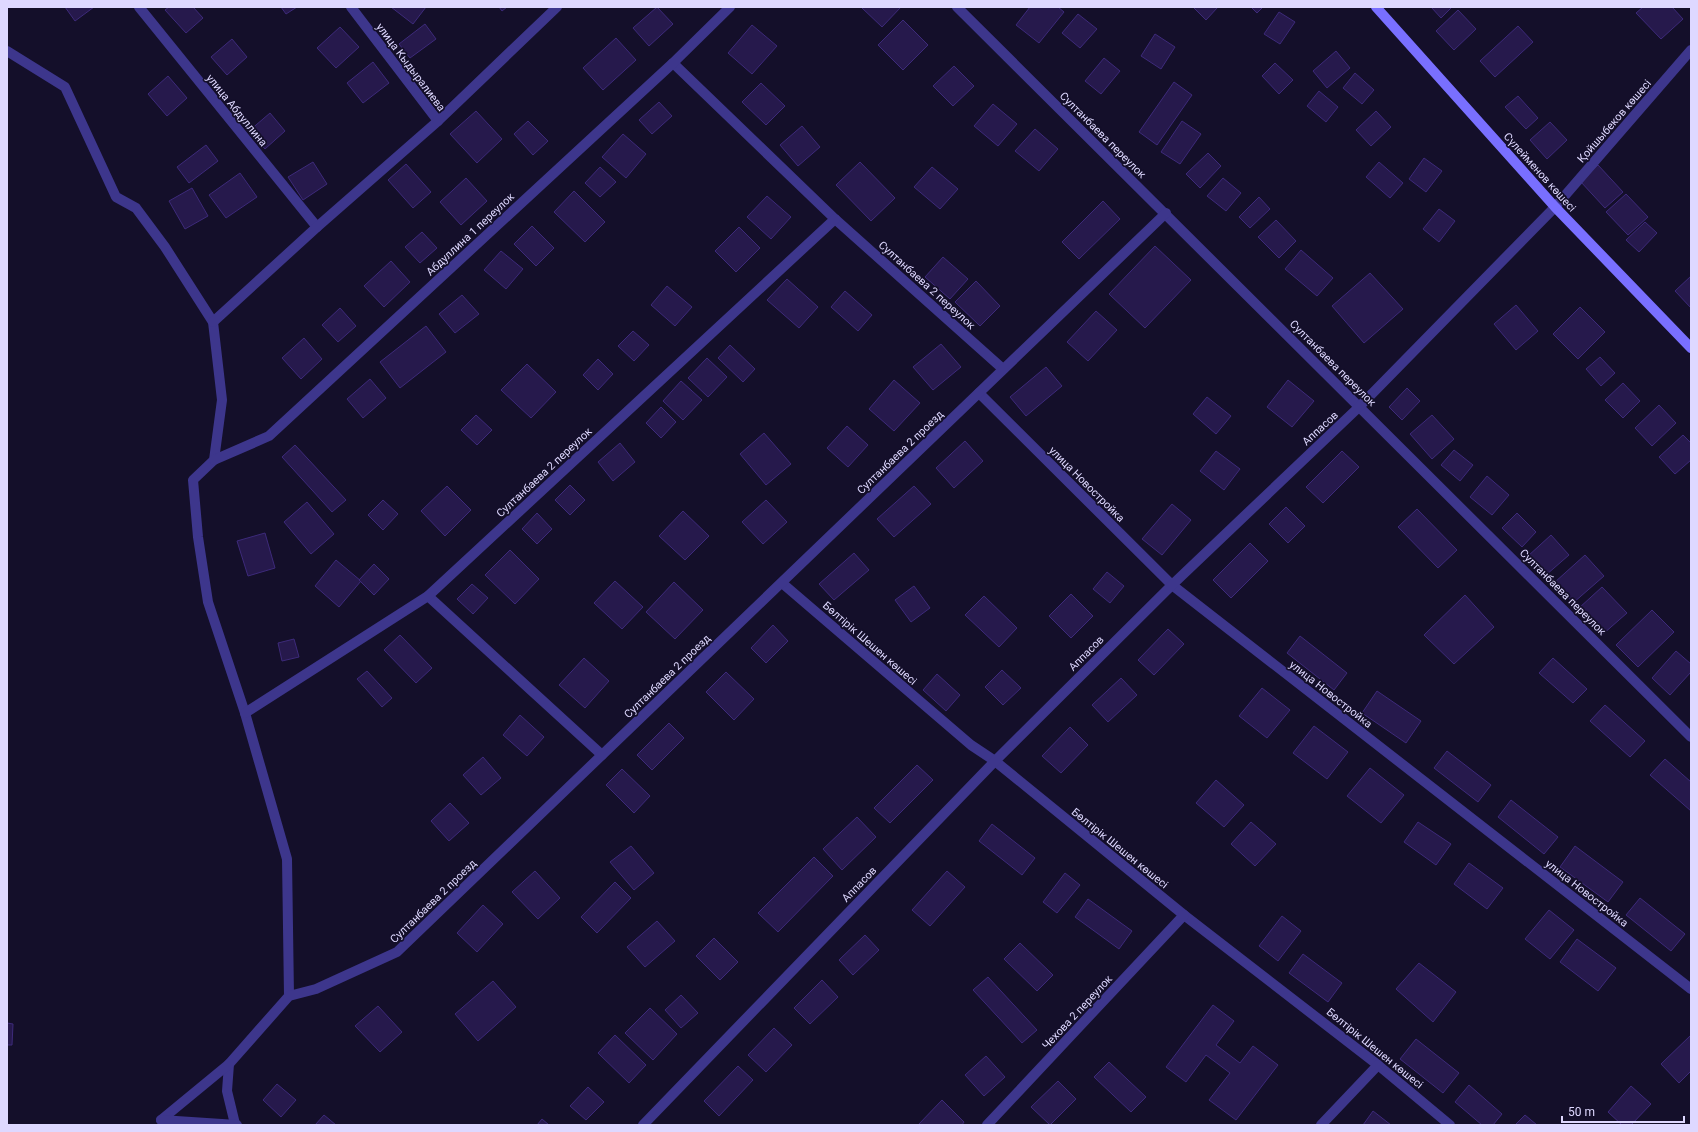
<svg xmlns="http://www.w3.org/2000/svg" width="1698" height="1132" viewBox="0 0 1698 1132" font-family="Roboto,sans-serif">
  <rect width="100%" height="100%" fill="#140f2a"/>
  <g fill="#26194c" stroke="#3d2a7a">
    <polygon points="65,7 94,7 75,21"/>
    <polygon points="169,7 193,7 203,18 186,33 165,10"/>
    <polygon points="281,7 297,7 286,14"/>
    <polygon points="391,7 426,7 413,24"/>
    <polygon points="499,7 507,7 502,11"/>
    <polygon points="657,7 673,24 649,46 633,28"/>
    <polygon points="861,7 901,7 882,27"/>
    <polygon points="1030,7 1058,7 1064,12 1039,43 1016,25"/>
    <polygon points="1193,7 1218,7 1206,20"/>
    <polygon points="1251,7 1263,7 1257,13"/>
    <polygon points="1431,7 1452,7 1441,18"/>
    <polygon points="1643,7 1672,7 1683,19 1661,39 1636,13"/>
    <polygon points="1458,10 1476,29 1454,50 1436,31"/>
    <polygon points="1279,12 1295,22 1280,44 1264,34"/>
    <polygon points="1078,14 1097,29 1080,48 1062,33"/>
    <polygon points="903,20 928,45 903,70 878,45"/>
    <polygon points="425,24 436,39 410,58 399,44"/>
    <polygon points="752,25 777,46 752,74 728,53"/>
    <polygon points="1518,26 1533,42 1495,77 1480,61"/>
    <polygon points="340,27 359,47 336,68 317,48"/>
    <polygon points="1155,34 1175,47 1161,69 1141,56"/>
    <polygon points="616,38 636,60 603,90 583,68"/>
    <polygon points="232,39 247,57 227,75 211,57"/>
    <polygon points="1336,51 1350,68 1327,88 1313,71"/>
    <polygon points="1104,58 1120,71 1101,94 1085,81"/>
    <polygon points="373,62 389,83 363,103 347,83"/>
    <polygon points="1275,63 1293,80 1279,94 1262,76"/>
    <polygon points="954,66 974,86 953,106 933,86"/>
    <polygon points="1355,73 1374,90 1362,104 1343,88"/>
    <polygon points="168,76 187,98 167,116 148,94"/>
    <polygon points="1174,82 1192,95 1157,145 1139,132"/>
    <polygon points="761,83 785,106 766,125 742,102"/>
    <polygon points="1319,91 1338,107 1326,122 1307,106"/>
    <polygon points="1518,96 1538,118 1526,129 1505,107"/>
    <polygon points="659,102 672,116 652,134 639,120"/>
    <polygon points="993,104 1017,124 998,146 974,126"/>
    <polygon points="476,111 502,139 477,163 450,134"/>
    <polygon points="1376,111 1391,127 1371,146 1356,130"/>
    <polygon points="270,113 285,131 265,149 249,131"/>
    <polygon points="528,121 548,141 533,155 514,134"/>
    <polygon points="1182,121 1201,134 1180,164 1161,152"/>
    <polygon points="1550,122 1567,140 1547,159 1530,140"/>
    <polygon points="802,126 820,147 798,166 780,145"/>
    <polygon points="1035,129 1058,149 1039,171 1015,151"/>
    <polygon points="623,134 646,154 626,178 602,157"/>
    <polygon points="206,145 218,161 189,183 177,167"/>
    <polygon points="1208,153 1221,166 1200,188 1186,174"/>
    <polygon points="1424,158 1442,171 1426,192 1409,179"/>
    <polygon points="313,162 327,184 303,200 288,177"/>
    <polygon points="860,162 895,198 871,221 836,185"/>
    <polygon points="1379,162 1403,183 1390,198 1366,177"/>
    <polygon points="406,164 431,192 413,208 388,180"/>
    <polygon points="1598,165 1623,192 1605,208 1580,181"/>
    <polygon points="600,167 616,182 600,197 585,183"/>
    <polygon points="932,167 958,189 940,209 914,187"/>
    <polygon points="240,173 257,197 226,218 209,195"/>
    <polygon points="466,178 487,201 461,225 440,202"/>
    <polygon points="1223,178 1241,193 1226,211 1207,196"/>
    <polygon points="192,188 208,216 185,229 169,201"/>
    <polygon points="574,191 605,222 585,242 554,212"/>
    <polygon points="1626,194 1648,217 1628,235 1606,212"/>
    <polygon points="767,196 791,217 771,239 747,217"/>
    <polygon points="1259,197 1270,209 1250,228 1239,217"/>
    <polygon points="1103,201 1120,219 1079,259 1062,242"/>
    <polygon points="1439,209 1455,221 1439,242 1423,229"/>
    <polygon points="1276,220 1296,241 1279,258 1258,237"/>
    <polygon points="1645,222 1657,233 1639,252 1626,240"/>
    <polygon points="532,226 554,248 536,266 514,244"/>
    <polygon points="739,227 760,248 736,272 715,251"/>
    <polygon points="422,232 437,248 420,263 405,247"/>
    <polygon points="1155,246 1191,280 1145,328 1109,294"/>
    <polygon points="1301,250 1333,278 1317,296 1285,269"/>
    <polygon points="501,251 523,269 506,289 484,270"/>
    <polygon points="943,257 968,279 950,299 925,277"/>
    <polygon points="391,261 410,282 384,307 364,286"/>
    <polygon points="1370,273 1403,309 1364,343 1332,306"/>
    <polygon points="1691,276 1691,308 1675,291"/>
    <polygon points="787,279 818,307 799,328 767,300"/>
    <polygon points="976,281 1000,306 980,326 955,302"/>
    <polygon points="667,286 692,307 675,326 651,305"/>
    <polygon points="845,291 872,315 858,331 831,307"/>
    <polygon points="462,295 479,314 455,333 439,314"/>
    <polygon points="1516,305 1538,331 1516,350 1494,324"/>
    <polygon points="1580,307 1605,332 1578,359 1553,334"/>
    <polygon points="340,308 356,326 338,342 322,325"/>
    <polygon points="1096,311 1117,330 1088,361 1067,342"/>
    <polygon points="426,326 446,352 400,388 380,362"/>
    <polygon points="633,331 649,345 634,361 618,346"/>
    <polygon points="304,338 322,359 301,379 282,358"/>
    <polygon points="941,344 961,367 933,390 913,367"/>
    <polygon points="730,345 755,369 743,382 718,358"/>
    <polygon points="1600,357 1615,373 1601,386 1586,369"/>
    <polygon points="707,358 727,377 708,397 688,378"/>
    <polygon points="598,359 613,374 598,390 583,375"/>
    <polygon points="527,364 556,392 531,418 501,390"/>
    <polygon points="1046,367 1062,386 1026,416 1010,397"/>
    <polygon points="370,379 386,398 363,418 347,399"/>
    <polygon points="894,380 920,403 894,431 869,409"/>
    <polygon points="1288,380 1314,401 1292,427 1267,407"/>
    <polygon points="681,381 702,400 683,420 663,401"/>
    <polygon points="1623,383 1640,401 1623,418 1605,400"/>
    <polygon points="1407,388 1420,401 1402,420 1389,407"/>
    <polygon points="1207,397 1231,416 1216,434 1193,414"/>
    <polygon points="1659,405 1676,423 1652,446 1635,428"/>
    <polygon points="661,407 676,422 661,438 646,423"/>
    <polygon points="476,415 492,430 477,445 461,430"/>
    <polygon points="1432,415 1454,439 1432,459 1410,434"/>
    <polygon points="847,426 868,445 848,467 827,448"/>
    <polygon points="764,433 791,464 766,485 740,454"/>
    <polygon points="1683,435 1691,443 1691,460 1675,474 1659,457"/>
    <polygon points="965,441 983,461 954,488 936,468"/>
    <polygon points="620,443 635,462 613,481 598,462"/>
    <polygon points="295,445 346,500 332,512 282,457"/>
    <polygon points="1454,450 1473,465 1460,481 1441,465"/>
    <polygon points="1216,451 1240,469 1224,490 1200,471"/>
    <polygon points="1342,451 1359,467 1323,503 1306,487"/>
    <polygon points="1487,476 1509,495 1492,515 1470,497"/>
    <polygon points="570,485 585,500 570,515 555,500"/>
    <polygon points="447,486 471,510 445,536 421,511"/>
    <polygon points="914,486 931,504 894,537 877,519"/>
    <polygon points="383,500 398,514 383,530 368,515"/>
    <polygon points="766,500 787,522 763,544 742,522"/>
    <polygon points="307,502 334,534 311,554 284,522"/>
    <polygon points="1172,504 1191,520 1162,555 1142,539"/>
    <polygon points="1286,507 1305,526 1288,543 1269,524"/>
    <polygon points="1417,509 1457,550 1438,568 1398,527"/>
    <polygon points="683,511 709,536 685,560 659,536"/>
    <polygon points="537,513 552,529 537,544 522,529"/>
    <polygon points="1517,513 1536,532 1522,547 1502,528"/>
    <polygon points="265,533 275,568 248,576 237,541"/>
    <polygon points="1551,535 1569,555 1546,575 1528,556"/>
    <polygon points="1250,543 1268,561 1231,598 1213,580"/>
    <polygon points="510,550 539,579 515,604 485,575"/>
    <polygon points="854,553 869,570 834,600 819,584"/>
    <polygon points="1585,555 1604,576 1573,603 1555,582"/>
    <polygon points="336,560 361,581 339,607 315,586"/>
    <polygon points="374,564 389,579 374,595 359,580"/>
    <polygon points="1107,572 1124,586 1110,603 1093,589"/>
    <polygon points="615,581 643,607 622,629 594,603"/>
    <polygon points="674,582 703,610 675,639 646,612"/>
    <polygon points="472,584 488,598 473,614 457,599"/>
    <polygon points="914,586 930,608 911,622 895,600"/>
    <polygon points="1602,587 1627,613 1603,634 1579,608"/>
    <polygon points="1071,594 1093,616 1071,638 1049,616"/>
    <polygon points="1465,595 1494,627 1454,664 1424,635"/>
    <polygon points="984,596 1017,628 999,647 965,615"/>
    <polygon points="1652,610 1674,632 1638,667 1616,645"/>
    <polygon points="773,625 788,641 766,663 751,648"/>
    <polygon points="1168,629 1184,644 1154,675 1138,660"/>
    <polygon points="400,635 432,668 416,683 384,650"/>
    <polygon points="1300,636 1347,673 1334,690 1287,653"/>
    <polygon points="294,639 299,657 282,661 278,643"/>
    <polygon points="1676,651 1691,664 1691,672 1670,695 1652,678"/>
    <polygon points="584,658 609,681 585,708 559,685"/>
    <polygon points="1553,658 1587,689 1573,703 1539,673"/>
    <polygon points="1002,670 1021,688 1003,705 985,687"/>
    <polygon points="367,671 392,698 382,707 357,679"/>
    <polygon points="726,672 754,699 734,720 706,692"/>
    <polygon points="937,674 960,695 946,711 923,690"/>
    <polygon points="1121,678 1137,695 1108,722 1092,705"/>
    <polygon points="1262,688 1290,710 1267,738 1239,716"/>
    <polygon points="1377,691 1421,721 1406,743 1362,713"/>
    <polygon points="1605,705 1645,741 1630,757 1590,721"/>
    <polygon points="520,715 544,737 527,756 503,735"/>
    <polygon points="669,723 684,738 652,770 637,755"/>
    <polygon points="1314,726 1348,752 1327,779 1293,753"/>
    <polygon points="1070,727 1088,745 1061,773 1042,756"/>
    <polygon points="1447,751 1491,785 1478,802 1434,768"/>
    <polygon points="483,757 501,778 481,795 463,775"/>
    <polygon points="1665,759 1691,782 1691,811 1650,775"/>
    <polygon points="917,765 933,780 890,823 874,808"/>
    <polygon points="1370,768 1404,795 1381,823 1347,796"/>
    <polygon points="622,769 650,796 634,813 606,785"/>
    <polygon points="1216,780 1244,805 1224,827 1196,803"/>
    <polygon points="1511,800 1558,837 1544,854 1498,817"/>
    <polygon points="450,803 469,823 449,841 431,821"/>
    <polygon points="857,817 876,837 842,870 823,849"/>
    <polygon points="1251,822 1276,844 1255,866 1231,844"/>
    <polygon points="1418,822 1451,844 1436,865 1404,842"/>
    <polygon points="992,824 1035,858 1022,875 979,841"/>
    <polygon points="631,846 654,873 634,890 610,862"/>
    <polygon points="1575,846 1623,882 1608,902 1560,867"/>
    <polygon points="814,857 833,876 778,932 758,913"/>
    <polygon points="1469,863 1503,888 1487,909 1454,884"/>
    <polygon points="535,871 560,898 538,919 512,892"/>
    <polygon points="947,871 965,887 930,926 912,910"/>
    <polygon points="1065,873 1080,885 1057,913 1043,902"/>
    <polygon points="615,882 631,898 597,933 581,917"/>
    <polygon points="1640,898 1685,934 1671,951 1626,915"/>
    <polygon points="1088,899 1132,931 1119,949 1075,917"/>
    <polygon points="483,905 503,924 477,952 457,933"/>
    <polygon points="1549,910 1574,930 1550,959 1525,939"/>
    <polygon points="1282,916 1301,931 1278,961 1259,946"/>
    <polygon points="657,921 675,941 645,967 627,947"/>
    <polygon points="865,935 879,950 853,975 839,960"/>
    <polygon points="714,938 738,962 720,980 696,956"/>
    <polygon points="1577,939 1616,968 1598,991 1560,962"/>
    <polygon points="1020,943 1053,975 1037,991 1004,959"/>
    <polygon points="1303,954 1342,983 1328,1002 1289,973"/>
    <polygon points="1419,963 1456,992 1433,1022 1396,989"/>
    <polygon points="988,977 1037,1030 1022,1043 973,990"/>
    <polygon points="822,980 838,997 810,1024 794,1008"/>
    <polygon points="493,981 516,1007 478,1041 455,1014"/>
    <polygon points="681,995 698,1013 681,1028 665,1010"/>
    <polygon points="1213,1005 1234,1021 1216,1045 1240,1063 1253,1046 1278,1065 1236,1120 1209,1100 1230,1073 1206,1055 1186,1082 1166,1067"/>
    <polygon points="378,1006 402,1032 380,1052 355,1026"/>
    <polygon points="650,1008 677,1034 653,1060 625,1033"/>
    <polygon points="7,1023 13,1024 12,1045 7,1045"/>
    <polygon points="774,1028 792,1045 766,1072 748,1055"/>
    <polygon points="615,1035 646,1065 629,1083 598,1053"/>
    <polygon points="1691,1035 1691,1071 1679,1083 1661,1064"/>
    <polygon points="1416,1039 1459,1073 1443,1093 1400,1059"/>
    <polygon points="986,1056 1005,1077 984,1096 965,1075"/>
    <polygon points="1109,1062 1146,1097 1131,1112 1094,1077"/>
    <polygon points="738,1066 753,1080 719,1116 704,1101"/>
    <polygon points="1058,1081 1076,1099 1050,1125 1031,1107"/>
    <polygon points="277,1084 296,1100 281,1117 263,1100"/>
    <polygon points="1469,1085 1502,1114 1493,1125 1482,1125 1455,1102"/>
    <polygon points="1631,1086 1651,1104 1631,1125 1622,1125 1608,1112"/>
    <polygon points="588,1087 604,1102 586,1120 570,1106"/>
    <polygon points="942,1100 964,1122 962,1125 918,1125"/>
    <polygon points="1373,1111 1391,1125 1363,1125"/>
    <polygon points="324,1115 336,1125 315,1125"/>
    <polygon points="1525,1115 1537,1125 1515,1125"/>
    <polygon points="542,1119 549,1125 537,1125"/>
  </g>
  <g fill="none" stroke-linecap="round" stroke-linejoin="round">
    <g stroke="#3d368c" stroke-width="10">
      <polyline points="139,7 317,227"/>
      <polyline points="351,7 438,121"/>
      <polyline points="957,7 1691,737"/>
      <polyline points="7,51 65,87 116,197 136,208 165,247 213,322 222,400 214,460 193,480 198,537 208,602 245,713 287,859 289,996"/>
      <polyline points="673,63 835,219 1003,369"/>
      <polyline points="1555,207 1691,50"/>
      <polyline points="213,322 317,227 438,121 557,7"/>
      <polyline points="979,393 1172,585 1691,989"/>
      <polyline points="214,460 269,436 673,63 730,7"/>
      <polyline points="782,583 971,745 995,761 1184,915 1378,1065 1450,1125"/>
      <polyline points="428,596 602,755"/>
      <polyline points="245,713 428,596 835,219"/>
      <polyline points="229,1064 227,1091 235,1124"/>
      <polyline points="161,1120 229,1064 289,996 316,989 397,952 1166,213"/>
      <polyline points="161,1120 237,1125"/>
      <polyline points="987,1125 1184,915"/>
      <polyline points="1321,1125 1378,1065"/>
    </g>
    <polyline stroke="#3d368c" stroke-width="10" points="643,1125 995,761 1172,585 1360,406 1555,207"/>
    <polyline stroke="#796fff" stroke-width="10" points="1376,7 1555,207 1691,348"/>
  </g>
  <g text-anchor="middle" stroke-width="3.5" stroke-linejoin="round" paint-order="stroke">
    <g font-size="11" fill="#ded8ff" stroke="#140f2a">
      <text transform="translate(411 67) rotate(53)" y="4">улица Кыдыралиева</text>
      <text transform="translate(237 110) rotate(51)" y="4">улица Абдуллина</text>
      <text transform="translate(1614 121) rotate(-49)" y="4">Қойшыбеков көшесі</text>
      <text transform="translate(1103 135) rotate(45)" y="4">Султанбаева переулок</text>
      <text transform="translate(1540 172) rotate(48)" y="4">Сүлейменов көшесі</text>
      <text transform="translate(470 234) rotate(-43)" y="4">Абдуллина 1 переулок</text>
      <text transform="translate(927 285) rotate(42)" y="4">Султанбаева 2 переулок</text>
      <text transform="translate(1333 363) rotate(45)" y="4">Султанбаева переулок</text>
      <text transform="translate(1320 428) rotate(-43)" y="4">Аппасов</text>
      <text transform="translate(900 452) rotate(-44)" y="4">Султанбаева 2 проезд</text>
      <text transform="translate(544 472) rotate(-43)" y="4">Султанбаева 2 переулок</text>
      <text transform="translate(1087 484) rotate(45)" y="4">улица Новостройка</text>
      <text transform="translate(1563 592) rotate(45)" y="4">Султанбаева переулок</text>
      <text transform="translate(870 643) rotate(41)" y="4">Бөлтірік Шешен көшесі</text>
      <text transform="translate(1086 653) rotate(-45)" y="4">Аппасов</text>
      <text transform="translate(667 676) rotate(-44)" y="4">Султанбаева 2 проезд</text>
      <text transform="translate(1331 694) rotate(38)" y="4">улица Новостройка</text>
      <text transform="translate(1120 848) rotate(39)" y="4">Бөлтірік Шешен көшесі</text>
      <text transform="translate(859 884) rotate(-46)" y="4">Аппасов</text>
      <text transform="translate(1587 893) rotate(38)" y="4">улица Новостройка</text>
      <text transform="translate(433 901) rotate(-44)" y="4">Султанбаева 2 проезд</text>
      <text transform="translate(1077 1012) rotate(-47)" y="4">Чехова 2 переулок</text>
      <text transform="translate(1375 1048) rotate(39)" y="4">Бөлтірік Шешен көшесі</text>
    </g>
  </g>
  <rect width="1698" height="1132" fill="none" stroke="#ded8ff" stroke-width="16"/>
  <path d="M1562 1116v6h122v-6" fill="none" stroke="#ded8ff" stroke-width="2"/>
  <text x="1568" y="1116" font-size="12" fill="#ded8ff" stroke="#140f2a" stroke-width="3" paint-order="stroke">50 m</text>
</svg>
